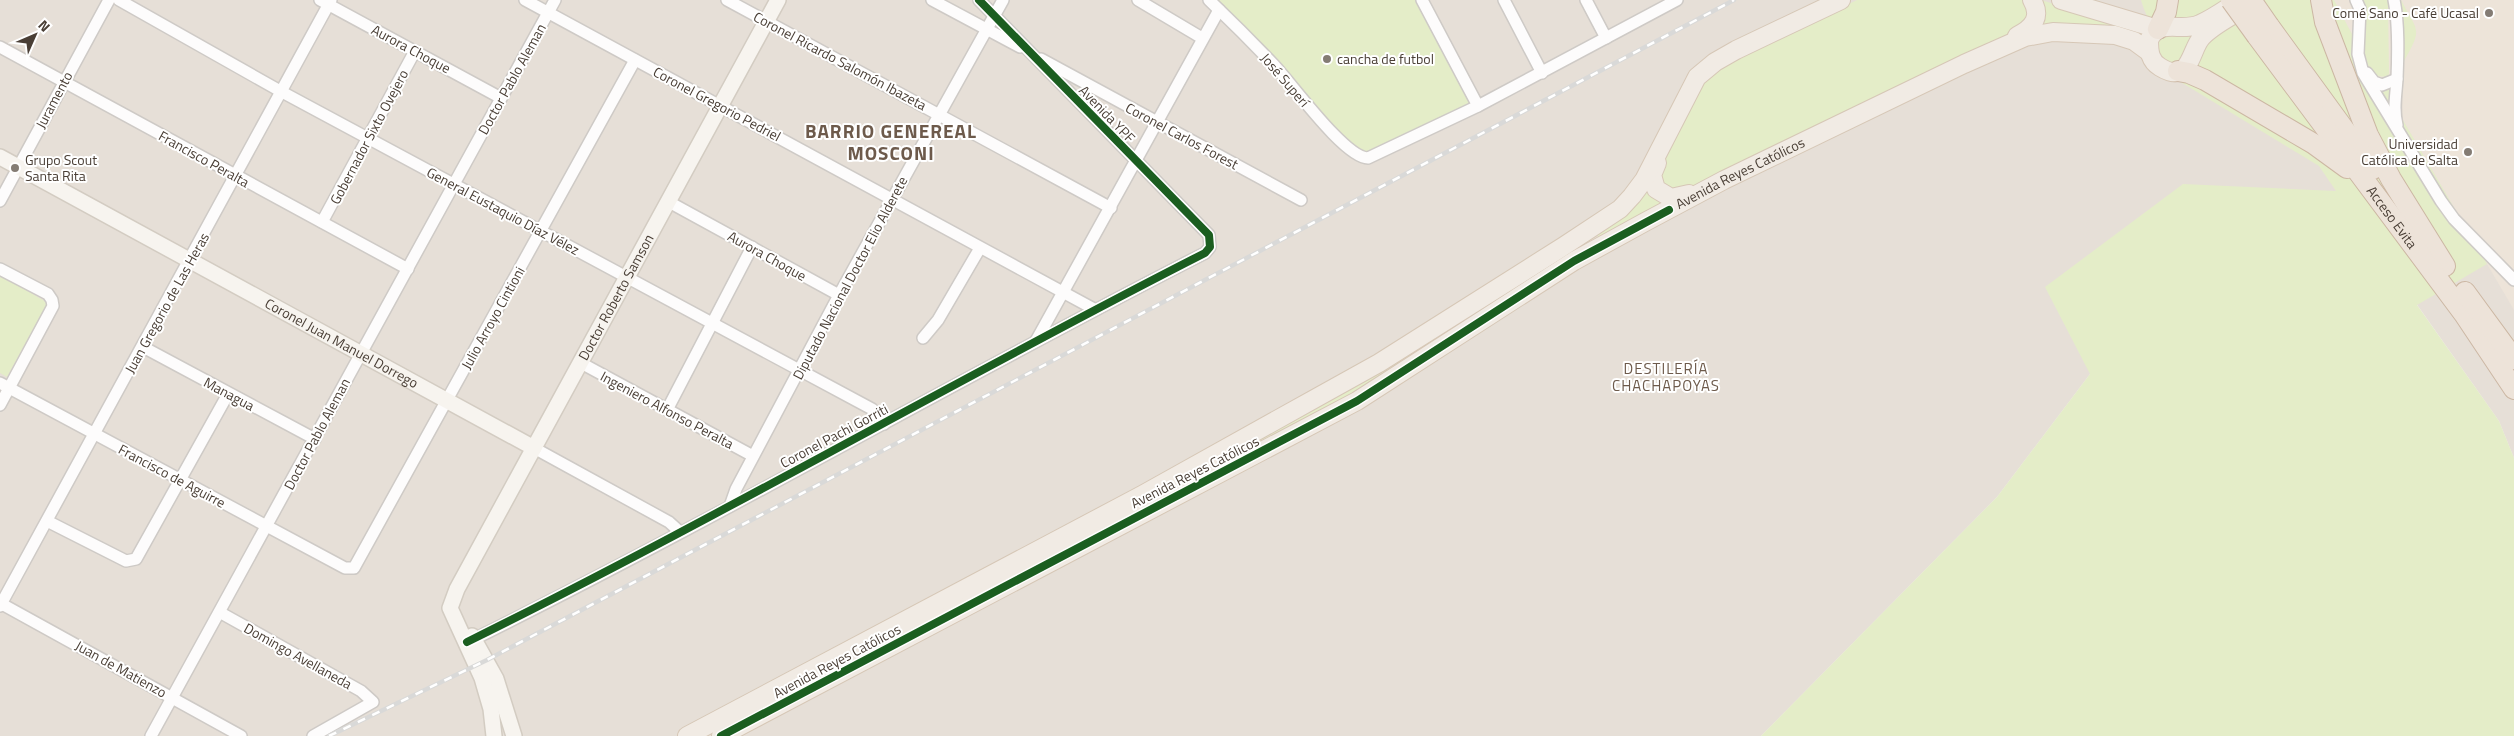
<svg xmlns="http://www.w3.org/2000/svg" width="2514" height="736" viewBox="0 0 2514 736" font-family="'Titillium Web',sans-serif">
  <rect width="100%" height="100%" fill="#f2eeea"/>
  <polygon fill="#e6dfd7" points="0,0 2514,0 2514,458 2499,421 2337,191 2090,374 1997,497 1761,736 0,736"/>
  <polygon fill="#ede4d9" points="2332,0 2514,0 2514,310 2487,264"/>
  <g fill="#e4edc8">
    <polygon points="1206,0 1422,0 1478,106 1362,158"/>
    <polygon points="1857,0 2026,0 2033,17 2010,34 1990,42 1683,191 1670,194 1656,173 1695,93 1705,81 1729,61"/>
    <polygon points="2041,0 2140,31 2136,35 2049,24 2040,26"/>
    <path d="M2141 0H2334L2355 40 2360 0H2388L2389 73 2388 77 2377 76 2383 87 2389 88 2390 98 2487 264 2417 305 2499 421 2514 458V736H1761L1997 497 2090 374 2045 287 2183 184 2336 191 2319 166 2179 81 2170 64 2157 55C2158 33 2147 21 2141 0Z"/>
    <path d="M2397 0H2401C2418 32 2423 28 2404 61Z"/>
    <polygon points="1647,187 1665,203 1601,239 1598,237 1597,234"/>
    <polygon points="1571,249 1574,254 1353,393 1177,489 1174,482"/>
    <polygon points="0,275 48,303 7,377 0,373"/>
  </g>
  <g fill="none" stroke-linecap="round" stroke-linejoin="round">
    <defs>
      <g id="street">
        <polyline points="119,0 282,92 872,409 884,424"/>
        <polyline points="320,0 501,98"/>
        <polyline points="525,0 1094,309"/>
        <polyline points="727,0 1111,208"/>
        <polyline points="932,0 1020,47"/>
        <polyline points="1138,0 1202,38"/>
        <path d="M1209 0C1231 21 1253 43 1274 65 1292 84 1345 158 1368 158L1478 106 1677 0"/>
        <polyline points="1422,0 1478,106"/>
        <polyline points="1504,0 1542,73"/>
        <polyline points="1586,0 1606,38"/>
        <polyline points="2356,0 2360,9 2358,54 2363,73 2441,201 2454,219 2514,280"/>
        <path d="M2394 0C2399 24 2398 54 2397 79 2396 95 2393 109 2397 125"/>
        <polyline points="0,47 408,269"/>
        <polyline points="1041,59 1301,200"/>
        <polyline points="2367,73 2374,82 2382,85 2397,79"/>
        <polyline points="0,201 109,0"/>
        <polyline points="669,202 839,295"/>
        <polyline points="322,222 415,51"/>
        <polyline points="0,269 48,294 52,300 53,306 0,405"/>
        <polyline points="923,338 938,320 980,248"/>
        <polyline points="1036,341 1219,10"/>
        <polyline points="143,347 315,439"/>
        <polyline points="581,363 753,456"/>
        <polyline points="0,383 345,568 354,568 635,60"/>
        <polyline points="667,410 752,247"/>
        <polyline points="534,448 669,522 680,532"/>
        <polyline points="730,506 736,489 839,295 1003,0"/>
        <polyline points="47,521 126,561 136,559 228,394"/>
        <polyline points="0,603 241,736"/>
        <polyline points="0,606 331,0"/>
        <polyline points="221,613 361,691 373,702 313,736"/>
        <path d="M468 642C717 519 958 379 1205 253L1210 247 1209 235 979 0"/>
        <polyline points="151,736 555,0"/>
      </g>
      <g id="secondary">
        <path id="s1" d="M0 157 534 448"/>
        <polyline points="472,636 496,679 514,736"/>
        <path id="s2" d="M494 736 491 709 482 678 450 608 457 589 778 0"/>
      </g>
      <g id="primary">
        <polyline points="2061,0 2158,29"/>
        <path d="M2240 0C2227 8 2214 18 2200 24 2181 33 2160 17 2149 40 2149 52 2150 61 2160 67 2191 86 2190 49 2202 37 2214 24 2236 14 2251 4"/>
        <path d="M2017 36C2033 28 2042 17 2032 0"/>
        <polyline points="1657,163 1652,175 1656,189 1671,198 1689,194"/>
        <polyline points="687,736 1142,495 1316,398 1379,363 1564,246 1620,209 1632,196 1644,180 1697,77 1715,62 1736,50 1841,0"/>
        <path id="s3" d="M721 736 1357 401 1574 261 1645 222 1724 180 1964 64 2025 37 2053 32 2115 35 2134 41 2149 52"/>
      </g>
      <g id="highway">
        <polyline points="2321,0 2325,22 2368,135 2391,179 2445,266"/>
        <polyline points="2269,26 2373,169"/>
        <polyline points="2158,29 2166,12 2168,0"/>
        <path id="s4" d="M2257 36 2464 314 2514 389"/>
        <polyline points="2178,71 2189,73 2205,80 2314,144 2347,168"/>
        <polyline points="2465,292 2514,359"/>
      </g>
    </defs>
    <use href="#street" stroke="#cecac6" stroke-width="14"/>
    <use href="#secondary" stroke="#d3ccc2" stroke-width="18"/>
    <use href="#primary" stroke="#d6c7b6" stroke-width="20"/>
    <use href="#highway" stroke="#ccb7a3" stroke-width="22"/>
    <use href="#street" stroke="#fdfcfc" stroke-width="11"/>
    <use href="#secondary" stroke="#f7f4ef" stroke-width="15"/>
    <use href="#primary" stroke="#f1ebe4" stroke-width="18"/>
    <use href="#highway" stroke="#ede3d9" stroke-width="20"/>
    <defs>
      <polyline id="rail" points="329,736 487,660 1734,0"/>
    </defs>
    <use href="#rail" stroke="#d9d9d8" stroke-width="4.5"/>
    <use href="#rail" stroke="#fff" stroke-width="2.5" stroke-dasharray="8" stroke-linecap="butt"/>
    <defs>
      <g id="highway-bridge">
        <polyline points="2231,0 2257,36"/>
        <polyline points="2251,0 2269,26"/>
      </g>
    </defs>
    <use href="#highway-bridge" stroke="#ccb7a3" stroke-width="22" stroke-linecap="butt"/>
    <use href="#highway-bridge" stroke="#ede3d9" stroke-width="20"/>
    <defs>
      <g id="cycleway">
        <path d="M467 642C716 519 957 379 1205 253L1210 247 1209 235 979 0"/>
        <polyline points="721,736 1357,401 1574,261 1669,210"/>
      </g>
    </defs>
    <use href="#cycleway" stroke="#fff" stroke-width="11"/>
    <use href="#cycleway" stroke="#1b5e20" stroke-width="8"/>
  </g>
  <g fill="#847c74" stroke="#fff" stroke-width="2">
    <circle cx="2489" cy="13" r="5"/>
    <circle cx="1327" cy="59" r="5"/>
    <circle cx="2468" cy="152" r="5"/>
    <circle cx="15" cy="168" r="5"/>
  </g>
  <g text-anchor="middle" stroke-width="4" stroke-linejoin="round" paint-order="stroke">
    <g font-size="14" fill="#493e35" stroke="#fff" text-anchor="end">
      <text x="2479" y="18">Comé Sano - Café Ucasal</text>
      <text x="1337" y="64" text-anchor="start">cancha de futbol</text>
      <text x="2458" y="149">Universidad<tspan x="2458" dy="16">Católica de Salta</tspan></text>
      <text x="25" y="165" text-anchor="start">Grupo Scout<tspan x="25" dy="16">Santa Rita</tspan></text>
    </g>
    <g font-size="14" fill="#493e35" stroke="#fff">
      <text transform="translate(411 49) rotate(28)" y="5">Aurora Choque</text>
      <text transform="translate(840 61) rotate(28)" y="5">Coronel Ricardo Salomón Ibazeta</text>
      <text transform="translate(512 79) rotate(-61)" y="5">Doctor Pablo Aleman</text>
      <text transform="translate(1285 80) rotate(49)" y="5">José Superí</text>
      <text transform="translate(54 100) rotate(-62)" y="5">Juramento</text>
      <text transform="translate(717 104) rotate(28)" y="5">Coronel Gregorio Pedriel</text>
      <text transform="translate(1107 114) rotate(46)" y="5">Avenida YPF</text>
      <text transform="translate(1182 136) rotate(28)" y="5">Coronel Carlos Forest</text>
      <text transform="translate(369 137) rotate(-62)" y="5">Gobernador Sixto Ovejero</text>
      <text transform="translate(204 159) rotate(29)" y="5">Francisco Peralta</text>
      <text dy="5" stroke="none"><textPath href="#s3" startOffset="1165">Avenida Reyes Católicos</textPath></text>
      <text transform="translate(503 211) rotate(28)" y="5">General Eustaquio Díaz Vélez</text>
      <text dy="5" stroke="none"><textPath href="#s4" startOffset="226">Acceso Evita</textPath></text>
      <text transform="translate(767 256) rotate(29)" y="5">Aurora Choque</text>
      <text transform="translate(850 278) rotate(-62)" y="5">Diputado Nacional Doctor Elio Alderete</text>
      <text dy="5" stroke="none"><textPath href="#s2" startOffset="489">Doctor Roberto Samson</textPath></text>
      <text transform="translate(167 303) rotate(-61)" y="5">Juan Gregorio de Las Heras</text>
      <text transform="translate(493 318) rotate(-61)" y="5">Julio Arroyo Cintioni</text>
      <text dy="5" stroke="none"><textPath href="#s1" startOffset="389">Coronel Juan Manuel Dorrego</textPath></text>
      <text transform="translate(229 394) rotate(28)" y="5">Managua</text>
      <text transform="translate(667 410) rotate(28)" y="5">Ingeniero Alfonso Peralta</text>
      <text transform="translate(317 434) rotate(-62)" y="5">Doctor Pablo Aleman</text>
      <text transform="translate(834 436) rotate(-28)" y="5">Coronel Pachi Gorriti</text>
      <text transform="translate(1195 472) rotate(-27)" y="5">Avenida Reyes Católicos</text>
      <text transform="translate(172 476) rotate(28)" y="5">Francisco de Aguirre</text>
      <text transform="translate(298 656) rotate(29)" y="5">Domingo Avellaneda</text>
      <text transform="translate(837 661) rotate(-28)" y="5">Avenida Reyes Católicos</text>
      <text transform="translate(121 669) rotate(29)" y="5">Juan de Matienzo</text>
    </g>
    <g font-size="15" letter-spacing="1" fill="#6d5a4b" stroke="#fff">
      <text x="1666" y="374">DESTILERÍA<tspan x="1666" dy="17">CHACHAPOYAS</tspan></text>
    </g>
    <g font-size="19" font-weight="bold" letter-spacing="1" fill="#6d5a4b" stroke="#fff">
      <text x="891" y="138">BARRIO GENEREAL<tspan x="891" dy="22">MOSCONI</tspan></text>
    </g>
  </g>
  <g transform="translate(35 35) rotate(45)" stroke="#ffffff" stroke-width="4" paint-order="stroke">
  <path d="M0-4L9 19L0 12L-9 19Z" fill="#493e35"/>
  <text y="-8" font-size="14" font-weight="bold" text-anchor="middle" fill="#493e35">N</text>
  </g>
</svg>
